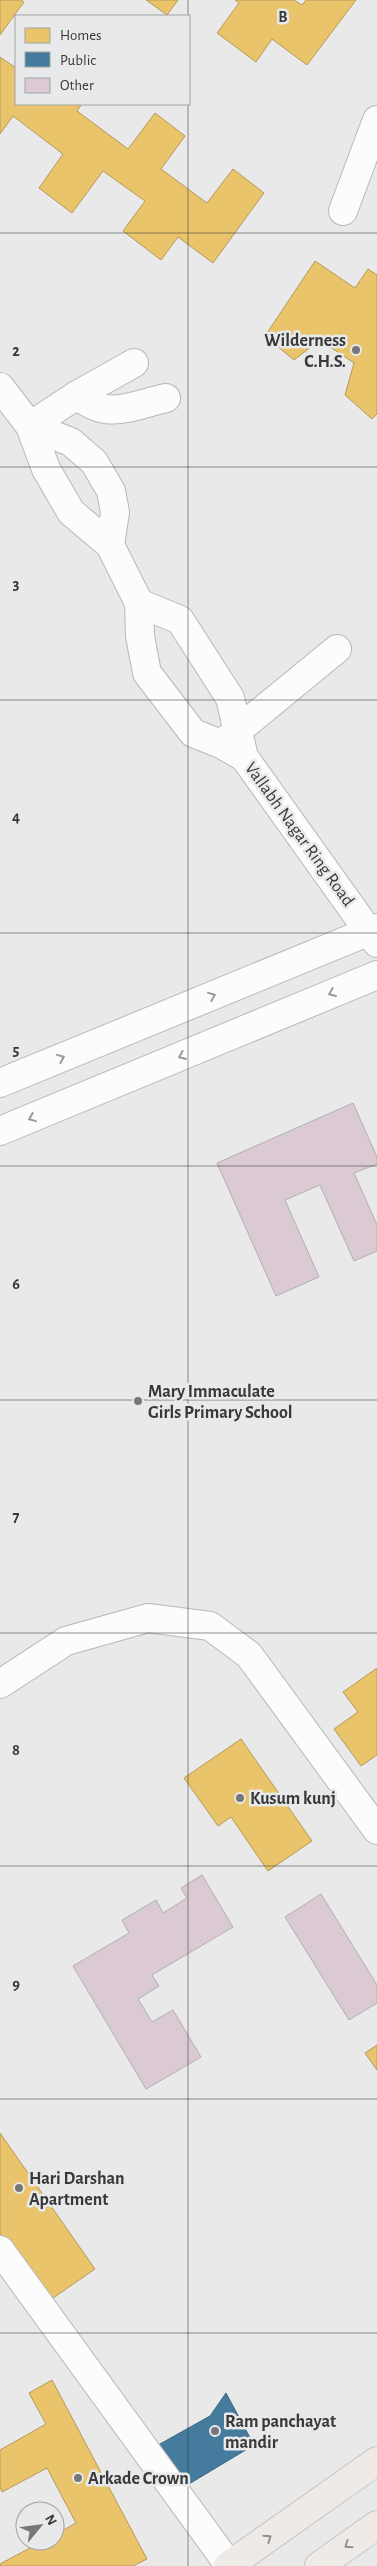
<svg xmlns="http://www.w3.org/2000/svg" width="377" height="2566" viewBox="0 0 377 2566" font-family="'Alegreya Sans',sans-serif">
  <rect width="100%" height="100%" fill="#e9e9ea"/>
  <g fill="#e9c46a" stroke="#b49a5c">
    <polygon points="0,0 21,0 24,2 0,35"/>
    <polygon points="146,0 178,0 167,15"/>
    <polygon points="235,0 294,0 302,5 306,0 356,0 307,65 272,39 256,62 217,33 239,3"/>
    <polygon points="0,57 16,68 16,104 82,104 77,111 128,149 155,113 185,136 161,169 207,203 233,169 264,193 213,263 178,237 161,260 123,231 145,201 103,171 72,213 39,188 63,154 13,116 0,134"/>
    <polygon points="315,261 355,288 368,269 377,275 377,414 372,419 345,395 354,363 320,340 294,360 265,336"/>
    <polygon points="377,1668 377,1755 361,1766 334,1729 358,1712 343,1692"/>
    <polygon points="241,1739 312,1841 268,1871 231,1817 218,1826 184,1778"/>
    <polygon points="377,2045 377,2070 365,2053"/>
    <polygon points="0,2133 95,2269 43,2305 0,2244"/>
    <polygon points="52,2380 147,2559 133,2566 0,2566 0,2564 43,2541 55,2541 55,2535 76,2523 47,2468 2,2492 0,2487 0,2450 46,2424 29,2393"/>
  </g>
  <polygon fill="#457b9d" stroke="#41677f" points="226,2393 254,2445 184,2487 151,2449 210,2416"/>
  <g fill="#dbcad4" stroke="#b0b0b1">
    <polygon points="353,1103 377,1157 377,1164 354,1173 377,1225 377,1251 354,1261 320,1185 285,1200 319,1277 276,1296 217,1163"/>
    <polygon points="202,1875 233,1927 152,1975 159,1986 138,1999 152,2022 173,2010 201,2057 146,2089 73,1966 129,1933 122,1920 156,1900 163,1913 187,1898 181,1888"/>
    <polygon points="321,1894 377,1985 377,2003 349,2020 285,1917"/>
  </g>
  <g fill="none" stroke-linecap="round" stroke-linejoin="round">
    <defs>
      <g id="minor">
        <polyline points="343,211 377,120"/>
        <polyline points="0,387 30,426 46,469 71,512 110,545 139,603 180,620 230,698 244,757 377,943"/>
        <path d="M77 395C108 421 130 406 166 398"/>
        <polyline points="30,426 71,442 94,462 111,491 115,512 110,545"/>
        <polyline points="30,426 77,395 134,363"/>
        <polyline points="139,603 140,636 147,673 193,733 221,744 244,757"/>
        <polyline points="226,740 337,649"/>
        <polyline points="0,1083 377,928"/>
        <polyline points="0,1131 377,975"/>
        <polyline points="0,1684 66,1641 148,1618 210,1626 249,1655 377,1830"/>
        <polyline points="0,2250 229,2565"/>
      </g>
      <g id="major">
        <polyline points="228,2566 377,2461"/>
        <polyline points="319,2566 377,2525"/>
      </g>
    </defs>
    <use href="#minor" stroke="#b8b8b8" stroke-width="30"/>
    <use href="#major" stroke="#c4c4c5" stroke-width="30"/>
    <use href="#minor" stroke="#fcfcfc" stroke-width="28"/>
    <use href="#major" stroke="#f0eae7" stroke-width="28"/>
  </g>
  <defs><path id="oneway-chevron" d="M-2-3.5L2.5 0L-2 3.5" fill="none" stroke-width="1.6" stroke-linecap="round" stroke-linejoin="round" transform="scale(1.25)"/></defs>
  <g stroke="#9a9a9b">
    <use href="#oneway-chevron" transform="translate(332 993) rotate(157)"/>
    <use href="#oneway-chevron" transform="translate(212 996) rotate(-22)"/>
    <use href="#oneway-chevron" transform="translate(182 1056) rotate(157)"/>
    <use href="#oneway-chevron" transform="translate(61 1058) rotate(-22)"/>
    <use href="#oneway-chevron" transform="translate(32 1118) rotate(158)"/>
  </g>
  <g stroke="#949290">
    <use href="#oneway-chevron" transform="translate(268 2538) rotate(-35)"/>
    <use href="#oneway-chevron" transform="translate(348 2545) rotate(145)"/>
  </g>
  <path fill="none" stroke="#39393a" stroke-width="1" stroke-opacity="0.55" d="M188 0V16M188 104V2566M0 233H377M0 467H377M0 700H377M0 933H377M0 1166H377M0 1400H377M0 1633H377M0 1866H377M0 2099H377M0 2333H377"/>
  <g fill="#777778" stroke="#e8e9eb" stroke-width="2">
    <circle cx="356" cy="350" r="5"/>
    <circle cx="138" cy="1401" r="5"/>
    <circle cx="240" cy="1798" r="5"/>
    <circle cx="19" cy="2188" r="5"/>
    <circle cx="215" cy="2431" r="5"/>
    <circle cx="78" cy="2478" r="5"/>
  </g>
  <g text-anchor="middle" stroke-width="5" stroke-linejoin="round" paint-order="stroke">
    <g font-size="18" font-weight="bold" fill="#39393a" stroke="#e8e9eb" text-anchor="start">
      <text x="346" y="346" text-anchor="end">Wilderness<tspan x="346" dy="21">C.H.S.</tspan></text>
      <text x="148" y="1397">Mary Immaculate<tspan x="148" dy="21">Girls Primary School</tspan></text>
      <text x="250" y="1804">Kusum kunj</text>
      <text x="29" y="2184">Hari Darshan<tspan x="29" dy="21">Apartment</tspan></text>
      <text x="225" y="2427">Ram panchayat<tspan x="225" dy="21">mandir</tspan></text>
      <text x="88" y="2484">Arkade Crown</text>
    </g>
    <g font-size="18" fill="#39393a" stroke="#e8e9eb">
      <text transform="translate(300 834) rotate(54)" y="6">Vallabh Nagar Ring Road</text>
    </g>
  </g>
  <g font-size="16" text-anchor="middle" font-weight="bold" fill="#39393a" stroke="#e8e9eb" stroke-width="5" stroke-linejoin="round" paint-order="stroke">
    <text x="283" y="22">B</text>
    <text x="16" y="356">2</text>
    <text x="16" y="589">3</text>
    <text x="16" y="822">4</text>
    <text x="16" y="1055">5</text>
    <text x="16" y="1289">6</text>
    <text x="16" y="1522">7</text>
    <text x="16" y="1755">8</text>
    <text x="16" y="1989">9</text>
  </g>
  <rect x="15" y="15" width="175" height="90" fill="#e8e9eb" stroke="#a2a3a4"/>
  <rect x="25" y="28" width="25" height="15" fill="#e9c46a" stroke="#a2a3a4"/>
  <text x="60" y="40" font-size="15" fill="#39393a">Homes</text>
  <rect x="25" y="52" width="25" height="15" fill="#457b9d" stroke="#a2a3a4"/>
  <text x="60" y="65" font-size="15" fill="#39393a">Public</text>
  <rect x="25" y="78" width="25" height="15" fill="#dbcad4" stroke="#a2a3a4"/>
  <text x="60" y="90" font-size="15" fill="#39393a">Other</text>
  <g transform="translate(40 2526) rotate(61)"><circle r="24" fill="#e8e9eb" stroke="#a2a3a4"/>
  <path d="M0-4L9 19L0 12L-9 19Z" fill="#777778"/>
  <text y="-8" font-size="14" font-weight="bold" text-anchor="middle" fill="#39393a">N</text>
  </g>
</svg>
